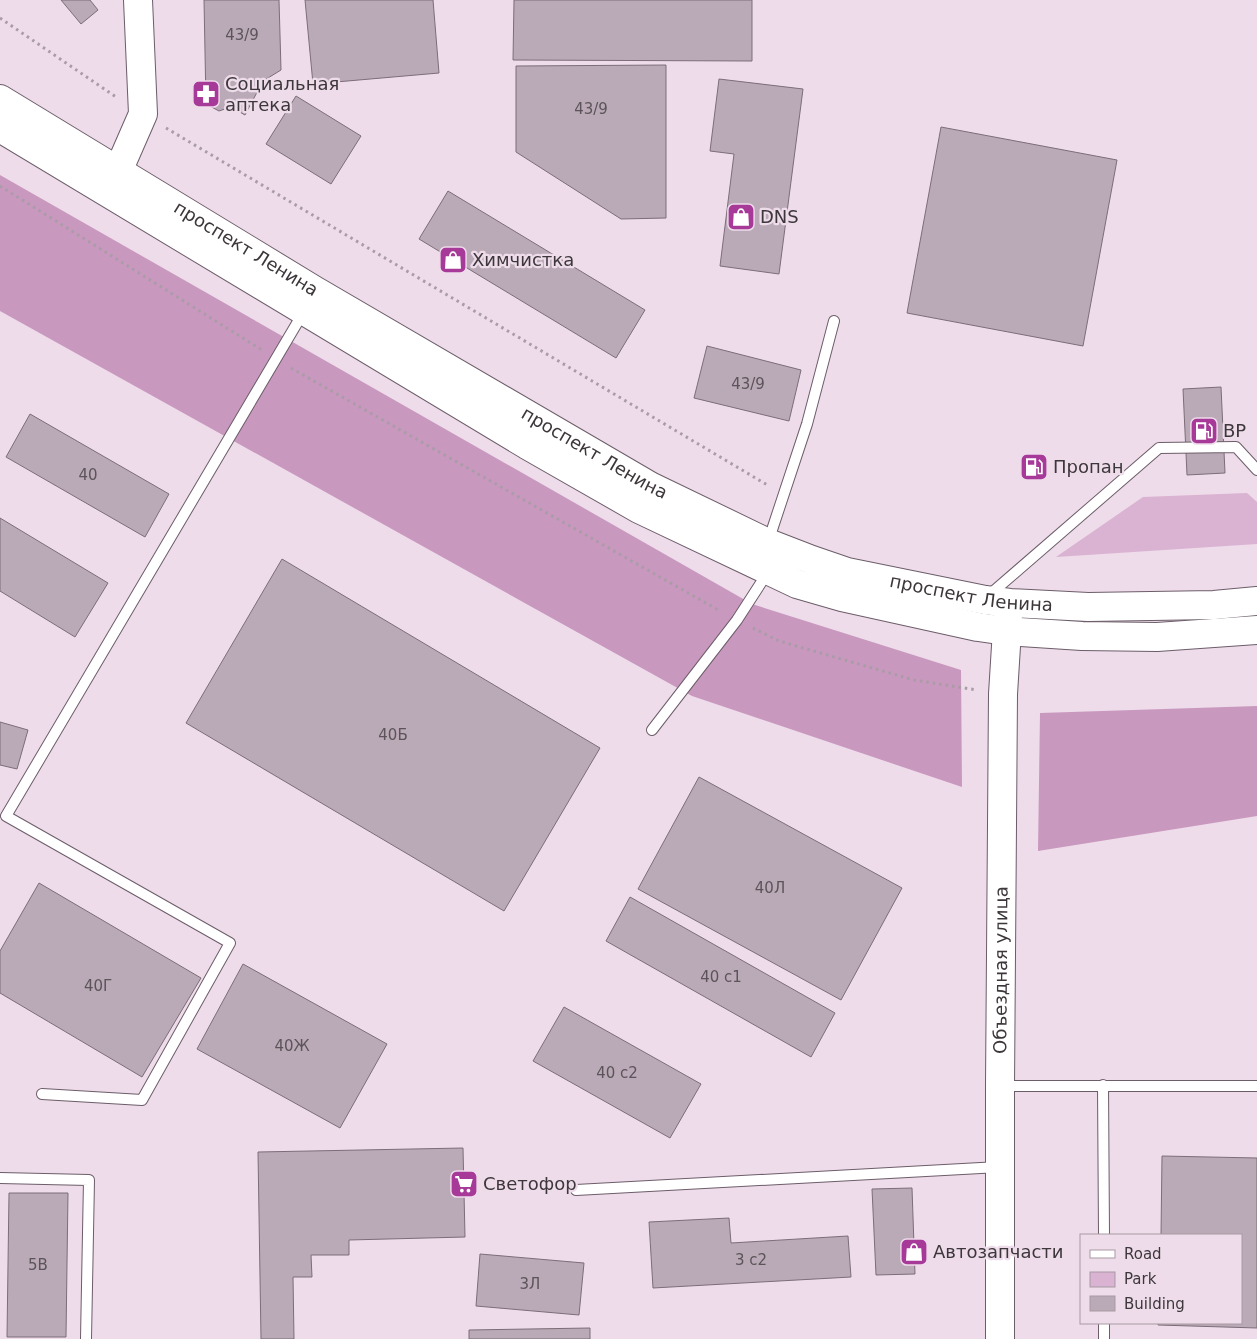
<svg xmlns="http://www.w3.org/2000/svg" width="1257" height="1339" viewBox="0 0 1257 1339" font-family="'DejaVu Sans',sans-serif">
  <rect width="100%" height="100%" fill="#eedcea"/>
  <polygon fill="#dab2d2" points="1247,493 1257,502 1257,544 1056,557 1143,497"/>
  <g fill="#c998bf">
    <polygon points="0,175 752,604 961,670 962,787 692,696 0,311"/>
    <polygon points="1257,706 1257,816 1038,851 1040,713"/>
  </g>
  <g fill="#baa9b6" stroke="#7c6d79">
    <polygon points="61,0 90,0 98,10 81,24"/>
    <polygon points="279,0 281,70 263,81 245,115 231,107 219,111 206,104 204,0"/>
    <polygon points="305,0 433,0 439,73 313,84"/>
    <polygon points="514,0 752,0 752,61 513,60"/>
    <polygon points="666,65 666,218 621,219 516,152 516,66"/>
    <polygon points="719,79 803,89 779,274 720,266 734,154 710,151"/>
    <polygon points="296,96 361,136 331,184 266,144"/>
    <polygon points="941,127 1117,160 1083,346 907,313"/>
    <polygon points="448,191 645,310 616,358 419,239"/>
    <polygon points="707,346 801,370 789,421 694,398"/>
    <polygon points="1221,387 1225,473 1187,475 1183,389"/>
    <polygon points="30,414 169,494 145,537 6,457"/>
    <polygon points="0,518 108,583 75,637 0,591"/>
    <polygon points="282,559 600,748 504,911 186,723"/>
    <polygon points="0,722 28,730 17,769 0,765"/>
    <polygon points="699,777 902,888 841,1000 638,889"/>
    <polygon points="39,883 201,978 142,1077 0,993 0,951"/>
    <polygon points="630,897 835,1013 811,1057 606,941"/>
    <polygon points="243,964 387,1044 340,1128 197,1049"/>
    <polygon points="564,1007 701,1084 670,1138 533,1061"/>
    <polygon points="463,1148 465,1237 349,1240 349,1255 311,1255 312,1277 293,1277 294,1339 261,1339 258,1152"/>
    <polygon points="1162,1156 1257,1158 1257,1328 1158,1325 1158,1323 1241,1323 1241,1235 1161,1235"/>
    <polygon points="912,1188 915,1274 876,1275 872,1189"/>
    <polygon points="9,1193 68,1193 66,1337 7,1337"/>
    <polygon points="729,1218 731,1243 848,1236 851,1277 653,1288 649,1222"/>
    <polygon points="480,1254 584,1263 579,1315 476,1306"/>
    <polygon points="590,1328 590,1339 469,1339 469,1330"/>
  </g>
  <g fill="none" stroke-linecap="round" stroke-linejoin="round">
    <defs>
      <g id="lane">
        <polyline points="768,542 807,424 834,321"/>
        <polyline points="988,596 1159,448 1236,447 1257,470"/>
        <polyline points="652,730 737,620 768,572"/>
        <polyline points="1103,1085 1104,1235"/>
        <polyline points="1001,1086 1257,1086"/>
        <polyline points="42,1094 142,1100 230,943 6,816 303,313"/>
        <polyline points="0,1178 89,1180 86,1339"/>
        <polyline points="576,1190 999,1167"/>
        <polyline points="1104,1323 1104,1339"/>
      </g>
      <g id="secondary">
        <path id="s1" d="M0 99 314 290 650 486 768 543 812 560 847 572 985 600 1010 603 1088 607 1214 605 1257 601"/>
        <polyline points="0,128 527,445 639,509 797,584 842,597 978,627 1006,631 1082,636 1157,637 1257,630"/>
        <polyline points="112,185 143,114 138,0"/>
        <path id="s2" d="M1000 1339V1086L1003 694 1008 614"/>
      </g>
    </defs>
    <use href="#lane" stroke="#6c5d69" stroke-width="12"/>
    <use href="#secondary" stroke="#6c5d69" stroke-width="30"/>
    <g stroke="#aa9ca7" stroke-width="3" stroke-dasharray="2.5 4" stroke-linecap="butt">
      <polyline points="0,18 116,97"/>
      <polyline points="166,128 769,486"/>
      <polyline points="0,186 262,350"/>
      <polyline points="291,368 720,611"/>
      <polyline points="753,628 779,641 914,680 977,690"/>
    </g>
    <use href="#lane" stroke="#fff" stroke-width="10"/>
    <use href="#secondary" stroke="#fff" stroke-width="28"/>
  </g>
  <defs>
    <symbol id="pharmacy-square" viewBox="-11 -11 22 22"><rect x="-9" y="-9" width="18" height="18" rx="4" fill="#a73a99" stroke="#eedcea"/><path d="M-2-6h4v4h4v4h-4v4h-4v-4h-4v-4h4Z" fill="#fff"/></symbol>
    <symbol id="shop-square" viewBox="-11 -11 22 22"><rect x="-9" y="-9" width="18" height="18" rx="4" fill="#a73a99" stroke="#eedcea"/><path d="M-5-2.5h2.3a2.7 3.5 0 0 1 5.4 0H5L5.5 6h-11ZM-1.5-2.5h3a1.5 2.3 0 0 0-3 0Z" fill="#fff"/></symbol>
    <symbol id="fuel-square" viewBox="-11 -11 22 22"><rect x="-9" y="-9" width="18" height="18" rx="4" fill="#a73a99" stroke="#eedcea"/><path d="M-5.5-6h7V0h2V4h1.3V-2.5L3-4.5l.8-.8L6-3V5H2.5V1h-1V6h-7ZM-4.2-4.7v3.2H.2V-4.7Z" fill="#fff"/></symbol>
    <symbol id="supermarket-square" viewBox="-11 -11 22 22"><rect x="-9" y="-9" width="18" height="18" rx="4" fill="#a73a99" stroke="#eedcea"/><path d="M-6-5.5h2.5l.6 2H6L4.5 2H-2.5L-4.4-4H-6ZM-1.5 3.2a1.3 1.3 0 1 0 .1 0ZM3 3.2a1.3 1.3 0 1 0 .1 0Z" fill="#fff"/></symbol>
  </defs>
  <g fill-rule="evenodd">
    <use href="#pharmacy-square" x="190" y="78" width="32" height="32"/>
    <use href="#shop-square" x="725" y="201" width="32" height="32"/>
    <use href="#shop-square" x="437" y="244" width="32" height="32"/>
    <use href="#fuel-square" x="1188" y="415" width="32" height="32"/>
    <use href="#fuel-square" x="1018" y="451" width="32" height="32"/>
    <use href="#supermarket-square" x="448" y="1168" width="32" height="32"/>
    <use href="#shop-square" x="898" y="1236" width="32" height="32"/>
  </g>
  <g text-anchor="middle" stroke-width="4.5" stroke-linejoin="round" paint-order="stroke">
    <g font-size="15" fill="#5c545a">
      <text x="242" y="40">43/9</text>
      <text x="591" y="114">43/9</text>
      <text x="748" y="389">43/9</text>
      <text x="88" y="480">40</text>
      <text x="393" y="740">40Б</text>
      <text x="770" y="893">40Л</text>
      <text x="721" y="982">40 с1</text>
      <text x="98" y="991">40Г</text>
      <text x="292" y="1051">40Ж</text>
      <text x="617" y="1078">40 с2</text>
      <text x="751" y="1265">3 с2</text>
      <text x="38" y="1270">5В</text>
      <text x="530" y="1289">3Л</text>
    </g>
    <g font-size="18" fill="#3d373c" stroke="#eedcea" text-anchor="start">
      <text x="225" y="90">Социальная<tspan x="225" dy="21">аптека</tspan></text>
      <text x="760" y="223">DNS</text>
      <text x="472" y="266">Химчистка</text>
      <text x="1223" y="437">BP</text>
      <text x="1053" y="473">Пропан</text>
      <text x="483" y="1190">Светофор</text>
      <text x="933" y="1258">Автозапчасти</text>
    </g>
    <g font-size="18" fill="#3d373c" stroke="#eedcea">
      <text dy="6" stroke="none"><textPath href="#s1" startOffset="288">проспект Ленина</textPath></text>
      <text dy="6" stroke="none"><textPath href="#s1" startOffset="692">проспект Ленина</textPath></text>
      <text dy="6" stroke="none"><textPath href="#s1" startOffset="1098">проспект Ленина</textPath></text>
      <text dy="6" stroke="none"><textPath href="#s2" startOffset="369">Объездная улица</textPath></text>
    </g>
  </g>
  <rect x="1080" y="1234" width="162" height="90" fill="#eedcea" stroke="#a79aa4"/>
  <rect x="1090" y="1250" width="25" height="8" fill="#ffffff" stroke="#a79aa4"/>
  <text x="1124" y="1259" font-size="15" fill="#3d373c">Road</text>
  <rect x="1090" y="1272" width="25" height="15" fill="#dab2d2" stroke="#a79aa4"/>
  <text x="1124" y="1284" font-size="15" fill="#3d373c">Park</text>
  <rect x="1090" y="1296" width="25" height="15" fill="#baa9b6" stroke="#a79aa4"/>
  <text x="1124" y="1309" font-size="15" fill="#3d373c">Building</text>
</svg>
